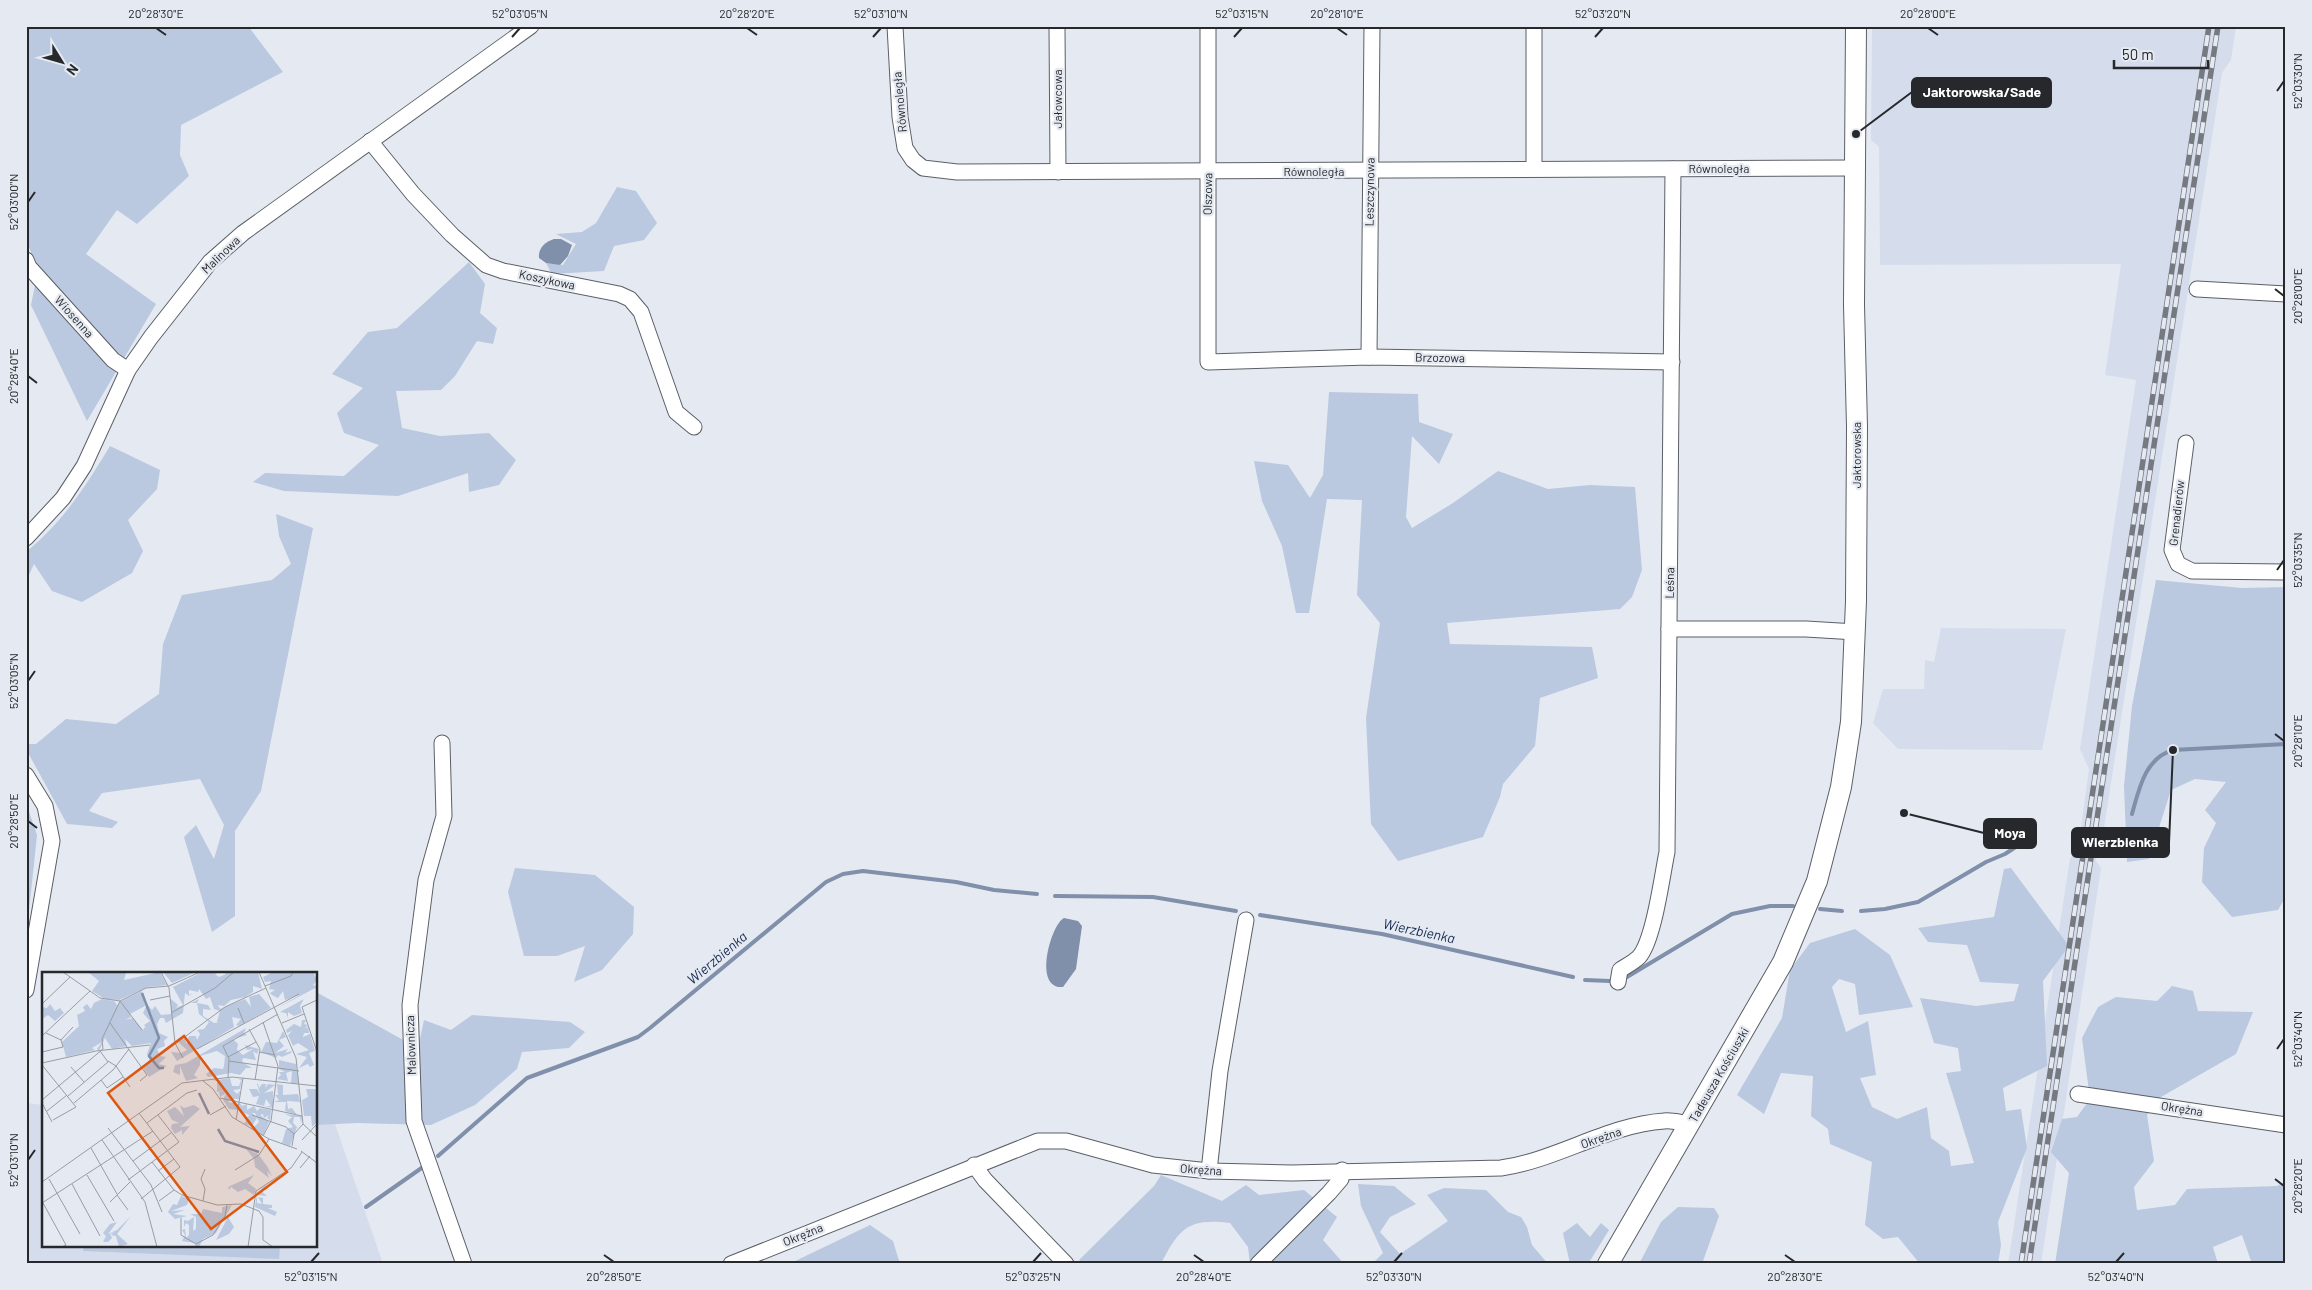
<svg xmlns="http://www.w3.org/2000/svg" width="2312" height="1290" viewBox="0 0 2312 1290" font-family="Barlow,sans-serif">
  <rect width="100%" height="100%" fill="#e5eaf2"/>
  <g fill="#d5ddec">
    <polygon points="1872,26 2236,26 2231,60 2222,73 2104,828 2101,830 2081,827 2089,769 2080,749 2136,380 2105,375 2121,264 1880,265 1879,147 1871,140"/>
    <polygon points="1941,628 2066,629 2042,750 1898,749 1873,723 1883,689 1924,689 1925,660 1934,662"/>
    <polygon points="2077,853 2097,856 2096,861 2101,868 2041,1264 2008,1264 2070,858"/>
    <polygon points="26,1103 44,1105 44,1246 316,1246 316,1124 335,1124 383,1264 26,1264"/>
  </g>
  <g fill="#bac8e0">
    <polygon points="26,26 248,26 283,72 181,125 180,155 189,176 137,224 117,210 86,254 156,304 87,421 31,305 38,271 26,239"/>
    <polygon points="617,187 636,191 657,223 644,240 614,246 604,271 552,274 546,263 563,265 576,244 556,234 582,232 596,223"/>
    <polygon points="469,262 485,284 480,313 497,328 493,344 477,341 455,376 441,390 396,391 402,428 440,436 489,433 516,460 499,485 469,492 468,473 398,496 284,491 253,482 265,473 344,476 379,445 344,433 337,413 363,388 332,374 368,332 397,328"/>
    <polygon points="1329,392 1418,394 1419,422 1453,434 1439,464 1412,436 1406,517 1412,528 1453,503 1498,471 1548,489 1590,485 1635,487 1642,570 1632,597 1620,609 1447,623 1450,644 1592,647 1598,678 1540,698 1535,746 1503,784 1500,797 1483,837 1398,861 1371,824 1366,718 1380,623 1357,595 1362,500 1327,499 1309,613 1296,613 1282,546 1262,501 1254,461 1288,465 1310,498 1323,475"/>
    <path d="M110 446 160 470 157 489 128 520 143 551 132 573 82 602 52 591 34 564 26 581V552C64 521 85 487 110 446Z"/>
    <polygon points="276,514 313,528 261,791 235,831 235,916 212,932 184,837 196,825 214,859 224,825 200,779 102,793 89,811 118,822 112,828 67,824 26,749 26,744 36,744 66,719 116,724 159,694 163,644 182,595 272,580 291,564 279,536"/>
    <polygon points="2156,580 2242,588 2286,587 2286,896 2278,910 2232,917 2202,882 2204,848 2216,823 2205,810 2226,782 2195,779 2171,790 2149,859 2127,862 2124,786 2132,706"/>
    <polygon points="26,803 37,835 26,939"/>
    <polygon points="515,868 595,875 634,907 633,934 602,970 574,982 585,946 557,956 524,956 508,892"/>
    <polygon points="2011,868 2069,946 2043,981 2047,1066 2003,1088 2006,1111 2021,1109 2027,1148 1998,1222 2001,1245 1998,1264 1920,1264 1898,1237 1883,1239 1865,1225 1872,1162 1830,1144 1828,1129 1811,1116 1813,1076 1781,1073 1764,1114 1737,1095 1782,1018 1790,970 1810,943 1855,929 1890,955 1913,1007 1859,1015 1855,984 1839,979 1832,987 1846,1032 1868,1021 1876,1075 1860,1078 1872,1107 1897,1119 1927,1107 1931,1138 1949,1151 1951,1166 1974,1163 1946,1073 1961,1071 1958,1048 1934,1043 1920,998 1976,1006 2014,1001 2019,984 1980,982 1967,945 1928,942 1918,928 1994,917 2004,869"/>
    <polygon points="2172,986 2193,991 2198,1011 2253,1012 2236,1054 2161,1097 2147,1115 2154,1161 2134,1187 2137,1210 2175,1205 2187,1189 2277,1186 2286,1181 2286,1259 2282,1264 2252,1264 2242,1235 2213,1247 2218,1264 2055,1264 2069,1173 2051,1152 2062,1119 2077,1117 2090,1099 2082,1038 2098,1007 2116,997 2157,1001"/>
    <polygon points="316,992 418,1048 424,1020 451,1030 472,1015 570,1022 585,1032 569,1048 522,1052 517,1069 475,1105 431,1125 357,1123 316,1125"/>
    <path d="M1161 1175 1222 1201 1246 1185 1259 1195 1304 1190 1337 1217 1323 1240 1344 1264H1250L1248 1247 1230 1223C1189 1218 1179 1228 1161 1264H1083L1079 1260 1154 1186Z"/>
    <polygon points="1358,1184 1394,1186 1416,1204 1390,1217 1380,1232 1400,1254 1448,1221 1427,1195 1444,1188 1486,1190 1508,1212 1521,1217 1527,1227 1532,1245 1548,1264 1372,1264 1383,1253 1361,1206"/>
    <polygon points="1678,1207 1714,1208 1719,1216 1702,1264 1639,1264 1661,1222"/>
    <polygon points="1577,1223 1590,1237 1601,1223 1609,1230 1588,1264 1570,1264 1563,1233"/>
    <polygon points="870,1225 893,1241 900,1264 789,1264"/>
    <polygon points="84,1246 280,1246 279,1259 83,1251"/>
  </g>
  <g fill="#808faa">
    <path d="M554 239H561L572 245 568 256 560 265 546 263 539 258C538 248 545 242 554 239Z"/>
    <path d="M1064 918 1078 921 1082 926 1076 969 1063 987C1032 990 1051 924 1064 918Z"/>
  </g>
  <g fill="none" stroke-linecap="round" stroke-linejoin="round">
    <g stroke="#808faa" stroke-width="4">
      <path d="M2132 814C2139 789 2145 758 2173 750L2286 744"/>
      <polyline points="1055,896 1153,897 1236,911"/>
      <polyline points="1820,909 1842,911"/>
      <polyline points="1861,911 1885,909 1918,902 1986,862 2005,854 2031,837"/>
      <polyline points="1260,915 1382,934 1573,977"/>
      <polyline points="1627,977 1732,914 1770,906 1793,906"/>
      <polyline points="1585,980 1610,981"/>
      <polyline points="438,1156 527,1078 638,1037 650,1028 826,882 843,874 863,871 956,882 994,890 1037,894"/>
      <polyline points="366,1207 423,1167"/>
    </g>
    <defs>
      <g id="street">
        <polyline points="895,26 900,117 905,148 913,160 923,168 957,172 1855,168"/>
        <polyline points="1057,26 1058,172"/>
        <polyline points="1208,26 1208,362 1369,357 1672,362"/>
        <polyline points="370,141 413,194 452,235 486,265 503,271 619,294 630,299 641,312 676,412 694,427"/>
        <polyline points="1534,169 1534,26"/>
        <polyline points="26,260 29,267 113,360 128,370"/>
        <polyline points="2197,289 2286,294"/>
        <polyline points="1369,357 1372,26"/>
        <polyline points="2186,443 2172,550 2178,564 2192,571 2286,572"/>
        <polyline points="26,538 63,498 84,466 128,370 151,337 210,262 243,233 531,26"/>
        <polyline points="1669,629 1806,629 1856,632"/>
        <polyline points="442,743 444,816 426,880 410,1005 414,1121 464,1264"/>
        <polyline points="26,775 45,806 52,841 26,990"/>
        <path d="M1618 982 1620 970C1626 966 1634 962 1639 957 1654 940 1662 876 1667 852L1673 169"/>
        <polyline points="2078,1094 2286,1125"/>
        <polyline points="974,1165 985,1180 1066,1264"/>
        <polyline points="1209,1171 1220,1071 1246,920"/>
        <path d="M731 1264 1038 1141H1066L1153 1165 1209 1171 1292 1173 1501 1168C1557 1160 1607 1125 1664 1121 1672 1120 1682 1123 1691 1124"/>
        <polyline points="1258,1264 1329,1193 1341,1179 1342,1170"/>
      </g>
      <polyline id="secondary" points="1608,1264 1783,962 1817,881 1841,787 1851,722 1856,601 1857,427 1854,305 1856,26"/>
    </defs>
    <use href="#street" stroke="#5b5f66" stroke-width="17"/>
    <use href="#secondary" stroke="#5b5f66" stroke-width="22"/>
    <use href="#street" stroke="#fff" stroke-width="15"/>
    <use href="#secondary" stroke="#fff" stroke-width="20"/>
    <defs>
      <g id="rail">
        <polyline points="2021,1264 2209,26"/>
        <polyline points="2029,1264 2218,26"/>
      </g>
    </defs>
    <use href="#rail" stroke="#76797f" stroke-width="5.5"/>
    <use href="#rail" stroke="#e5eaf2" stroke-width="4" stroke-dasharray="11" stroke-linecap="butt"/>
  </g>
  <path fill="none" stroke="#26282b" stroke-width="2" d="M156 28 166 35M747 28 757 35M1337 28 1347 35M1928 28 1938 35M512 37 520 28M873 37 881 28M1234 37 1242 28M1595 37 1603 28M2277 91 2284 81M28 202 35 192M2275 289 2284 296M28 376 37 383M2277 570 2284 560M28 681 35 671M2275 734 2284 741M28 821 37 828M2277 1049 2284 1039M28 1160 35 1150M2275 1179 2284 1186M604 1255 614 1262M1194 1255 1204 1262M1785 1255 1795 1262M311 1262 319 1253M1033 1262 1041 1253M1394 1262 1402 1253M2116 1262 2124 1253"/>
  <g text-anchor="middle" stroke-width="4.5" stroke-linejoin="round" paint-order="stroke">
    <g font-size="12" fill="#26282b" stroke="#e5eaf2">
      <text transform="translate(1058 99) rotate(-90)" y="4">Jałowcowa</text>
      <text transform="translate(900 102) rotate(-95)" y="4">Równoległa</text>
      <text x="1719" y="173">Równoległa</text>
      <text x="1314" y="176">Równoległa</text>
      <text transform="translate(1370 192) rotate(-89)" y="4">Leszczynowa</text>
      <text transform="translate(1208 194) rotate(-89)" y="4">Olszowa</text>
      <text transform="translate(221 255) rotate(-44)" y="4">Malinowa</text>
      <text transform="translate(547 280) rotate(12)" y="4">Koszykowa</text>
      <text transform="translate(74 317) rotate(48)" y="4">Wiosenna</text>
      <text transform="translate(1440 358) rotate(1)" y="4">Brzozowa</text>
      <text transform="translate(1857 455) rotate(-90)" y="4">Jaktorowska</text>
      <text transform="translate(2177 513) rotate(-84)" y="4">Grenadierów</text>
      <text transform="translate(1670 583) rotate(-89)" y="4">Leśna</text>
      <text transform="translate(411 1045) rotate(-92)" y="4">Malownicza</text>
      <text transform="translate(1719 1075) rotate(-60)" y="4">Tadeusza Kościuszki</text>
      <text transform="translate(2182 1109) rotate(9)" y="4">Okrężna</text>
      <text transform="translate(1601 1138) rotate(-19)" y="4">Okrężna</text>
      <text transform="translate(1201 1170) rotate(4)" y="4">Okrężna</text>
      <text transform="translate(803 1235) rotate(-22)" y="4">Okrężna</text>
    </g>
    <g font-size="14" font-style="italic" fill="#162a50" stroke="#e5eaf2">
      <text transform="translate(1419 931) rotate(12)" y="5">Wierzbienka</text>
      <text transform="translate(717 958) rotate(-40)" y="5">Wierzbienka</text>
    </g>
  </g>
  <g transform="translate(42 972)">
    <rect width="275" height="275" fill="#e5eaf2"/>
    <path d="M46 0H90L84 1 82 8 118 0 125 13 106 15 77 28 63 27 50 19 57 9ZM121 0H154L130 11ZM160 0H178L173 2 177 5 184 2 182 0H216L220 17 211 14V20L203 25 189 28 182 34 176 33 178 37 203 27 209 35 207 25 217 22 229 36 197 54 194 53 199 47 190 45 192 55 135 89 129 80 139 81 145 78 134 68 143 67 144 72 147 64H154L155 68 158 62 155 58 162 57 167 50 157 42 155 31H149L157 27 155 31 166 33 169 38 161 37V44L172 51 178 50H175L178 39 172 37 168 25 164 27 157 17 156 20 147 18V23L151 21 147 24 143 21 141 41 124 51 122 46H118L115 52 117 61 126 65 122 69 123 74 115 77 118 84 124 85 117 92 125 94 107 105 100 94 108 89 105 82 109 71 90 74 83 67 85 74 70 77 63 66 57 79 55 77 60 70 50 76 53 78 24 85 20 70 37 54 35 43 43 39 41 35 45 32 49 37 52 31 60 27 72 29 75 33 72 37 79 29 100 19 103 34 88 42 89 45 83 48 91 46 101 58 103 55 105 57 102 53 108 49 101 41 105 32 110 38 113 34 119 43 129 42V27L136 33 134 36 141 33 131 15ZM231 0H275L272 2 275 8 271 13 275 15 234 37 258 23 243 28 241 19 236 26 230 23 228 21 233 18 227 17 229 9 223 10 221 5ZM262 27 258 34 260 41 252 44 246 40V46L244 41 238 40ZM8 32 13 39 18 36 22 41 13 49 6 43 0 47V35L5 36ZM260 48H264L262 52 266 53 263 56 266 55 267 61H262L261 65 268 62 273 79 267 81 272 93 268 95 266 92 257 96 265 85 254 82 267 78 256 71 251 74 246 63 250 59 245 61 244 58 252 52 259 55ZM204 56 202 61 205 63 191 67 196 72 195 78 201 83 211 77 205 78 203 73 217 77 215 82 211 79 214 88 201 86 200 90 210 96H204L198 103 189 101 166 105 164 102 172 96 181 97 182 94 183 84 175 79 158 84V93L152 103 156 106 144 109 138 94V103L131 100 133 93 144 91ZM241 59 244 65 237 68 242 74 233 81 246 77 243 81 250 79 249 81 240 85 236 83 234 86 219 80 224 70 235 71ZM237 86V88L254 92 257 112 249 111 250 99 244 101 246 109 235 107 239 103 237 100H243L237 97ZM188 106 190 114H197L199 108 196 107H200L198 117 191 118 195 122 198 119 197 127H189L186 130 196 132 195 138 187 137 181 128 184 121 178 125 177 120 181 119 175 120V109H170ZM216 111 217 116 220 112H224L223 116 226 112 233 113 222 121 231 119V136L223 134H229L224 127 222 134 214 132 217 124 211 125 207 117H215L218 122 215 112ZM235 112 241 113V123L256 122 258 130 245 129 246 137 250 136 255 143 243 139 244 130H232L237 128 233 123H236ZM264 117H275V150L270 155 269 144H262L260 128 266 125ZM197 130 200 134 205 132V138L212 134 215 139 218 136 229 138 228 148 225 146 227 143 222 146 221 142 218 143 227 150 221 163 210 157 217 150 213 141H210L215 146 210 154 202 152 207 143 197 139ZM138 133 142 136 152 133 158 137 138 155 148 154 140 163V158L133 162 129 156 130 152 137 151 130 148 125 139 133 135 142 144ZM242 142 260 144 259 152 258 145H252L251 151 255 155 248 174 240 171 244 157 251 155 246 149 250 145ZM204 177 216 182 225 194 230 204 225 199 227 206 213 195 212 187ZM212 203 206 211 214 217 212 223 203 217 196 220 189 215 187 218 186 215ZM223 214 226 217 218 218 225 224 215 223V231L220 232 216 225 221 226V232L230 233V236H226L235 240 233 244 213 235 215 221ZM139 224 147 227 145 233 129 239 143 238 131 242 145 244 133 247 126 240 131 232 135 233ZM190 233 174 261 161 267 157 275 153 274 154 271 140 269 143 263 140 258 143 257 144 266 147 263V253L144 251 142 255V248L146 249 152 245 151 259 154 257V245L148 242H159L161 237 180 241V235ZM89 244 75 262 86 272 77 275 74 264 69 263 72 260 68 262 70 266 66 270H61L64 264 61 261 68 252 75 250 66 262 75 258ZM186 245 192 255 187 262 174 268Z" fill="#bac8e0"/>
    <path fill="none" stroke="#808faa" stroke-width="2.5" d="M100 21 117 66 107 84 117 96H122M157 121 167 142M176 157 183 169 217 180"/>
    <path fill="none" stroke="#999ca2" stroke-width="1" d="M21 0 58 26 78 29 104 16 127 14 158 0M119 0 127 16 133 71 141 86M217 0 254 86 261 152M223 14 249 4 251 0M108 28 128 24M275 28 260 35 275 80M0 32 28 5M196 36 202 51M129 41 173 16 192 0M221 50 236 94 229 149 221 164M68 51 105 103 98 109M240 51 262 42M207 57 218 77 213 108M4 61 19 68M0 64 48 19M19 68 31 55M155 77 257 22M0 80 21 75 19 68M217 80 233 83M117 84 183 35 224 16M186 85 214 70M66 89 74 94 88 115M187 89 257 99M0 91 54 79 108 73M0 93 34 135 11 148M29 95 42 110M186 105 187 87 181 74 236 42M59 108 65 116 81 105M160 108 171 117 190 145 227 167 255 177M26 124 66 90 58 79M178 126 260 144M0 128 61 77 60 67 78 29 100 58M0 131 10 150M32 131 71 98 87 77M5 139 25 123M97 141 138 195 99 227M168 143 184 134M210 143 244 155 252 162M194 148 201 106M105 151 145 121 155 118M261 152 275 165M66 156 109 213 120 240M60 168 103 230 115 275M260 168 275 152M250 174 252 162 261 152M49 176 75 222M259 179 275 191M91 189 129 161M110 190 132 218 140 223 175 233 199 232 217 239 221 245V268L231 275M258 196 268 184M193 198 217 183 227 167M116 199 132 187M45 203 72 249M7 207 38 262M86 208 137 170 116 143M0 210 140 111 190 105 275 114M30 212 58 264M75 223 86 238M117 229 132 218M161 229 163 217 159 207 163 197M68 230 88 210M0 231 111 159M1 231 24 273 20 275M139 246V263L154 272 171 263 183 244 185 233M206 275 214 219 249 196 260 180"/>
    <path fill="#de570e" fill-opacity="0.15" stroke="#de570e" stroke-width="2.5" d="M142 64 245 200 169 257 66 121Z"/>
    <rect width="275" height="275" fill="none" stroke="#26282b" stroke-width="2.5"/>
  </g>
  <path fill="none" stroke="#26282b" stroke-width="2" d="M1856 134L1912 92M1904 813L1984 833M2173 750L2169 843"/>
  <g fill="#26282b" stroke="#e5eaf2" stroke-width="2">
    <circle cx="1856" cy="134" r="5"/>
    <circle cx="1904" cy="813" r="5"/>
    <circle cx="2173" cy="750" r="5"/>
  </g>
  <g fill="#26282b" stroke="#26282b" stroke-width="2">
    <rect x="1912" y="78" width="139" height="29" rx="5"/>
    <rect x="1984" y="819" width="52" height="29" rx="5"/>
    <rect x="2072" y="828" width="97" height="29" rx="5"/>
  </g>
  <g font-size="14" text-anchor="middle" font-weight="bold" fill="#fff">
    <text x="1982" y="97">Jaktorowska/Sade</text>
    <text x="2010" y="838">Moya</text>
    <text x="2120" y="847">Wierzbienka</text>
  </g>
  <rect width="2312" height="1290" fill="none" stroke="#e5eaf2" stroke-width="55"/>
  <g transform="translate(62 62) rotate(127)" stroke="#e5eaf2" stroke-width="4" paint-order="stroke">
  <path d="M0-4L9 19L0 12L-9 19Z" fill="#26282b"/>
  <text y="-8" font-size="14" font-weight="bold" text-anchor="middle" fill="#26282b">N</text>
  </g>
  <path d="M2114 60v8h94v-8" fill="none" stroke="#26282b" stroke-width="2.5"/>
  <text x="2122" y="60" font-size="15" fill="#26282b" stroke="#e5eaf2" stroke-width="4" paint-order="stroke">50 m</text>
  <rect x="28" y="28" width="2256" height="1234" fill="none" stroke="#26282b" stroke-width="2"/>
  <g font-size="12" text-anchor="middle" fill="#26282b">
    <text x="156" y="18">20°28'30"E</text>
    <text x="520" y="18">52°03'05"N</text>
    <text x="747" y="18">20°28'20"E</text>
    <text x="881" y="18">52°03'10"N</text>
    <text x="1242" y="18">52°03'15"N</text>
    <text x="1337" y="18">20°28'10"E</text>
    <text x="1603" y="18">52°03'20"N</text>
    <text x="1928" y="18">20°28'00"E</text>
    <text transform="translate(2298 81) rotate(-90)" y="4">52°03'30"N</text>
    <text transform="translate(14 202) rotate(-90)" y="4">52°03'00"N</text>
    <text transform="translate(2298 296) rotate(-90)" y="4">20°28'00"E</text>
    <text transform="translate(14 376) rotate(-90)" y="4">20°28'40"E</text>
    <text transform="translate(2298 560) rotate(-90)" y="4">52°03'35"N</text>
    <text transform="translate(14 681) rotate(-90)" y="4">52°03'05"N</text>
    <text transform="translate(2298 741) rotate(-90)" y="4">20°28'10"E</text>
    <text transform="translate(14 821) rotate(-90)" y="4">20°28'50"E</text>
    <text transform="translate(2298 1039) rotate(-90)" y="4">52°03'40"N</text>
    <text transform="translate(14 1160) rotate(-90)" y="4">52°03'10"N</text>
    <text transform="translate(2298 1186) rotate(-90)" y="4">20°28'20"E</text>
    <text x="311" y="1281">52°03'15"N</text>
    <text x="614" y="1281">20°28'50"E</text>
    <text x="1033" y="1281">52°03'25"N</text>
    <text x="1204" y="1281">20°28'40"E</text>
    <text x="1394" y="1281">52°03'30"N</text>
    <text x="1795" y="1281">20°28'30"E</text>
    <text x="2116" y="1281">52°03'40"N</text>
  </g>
</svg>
